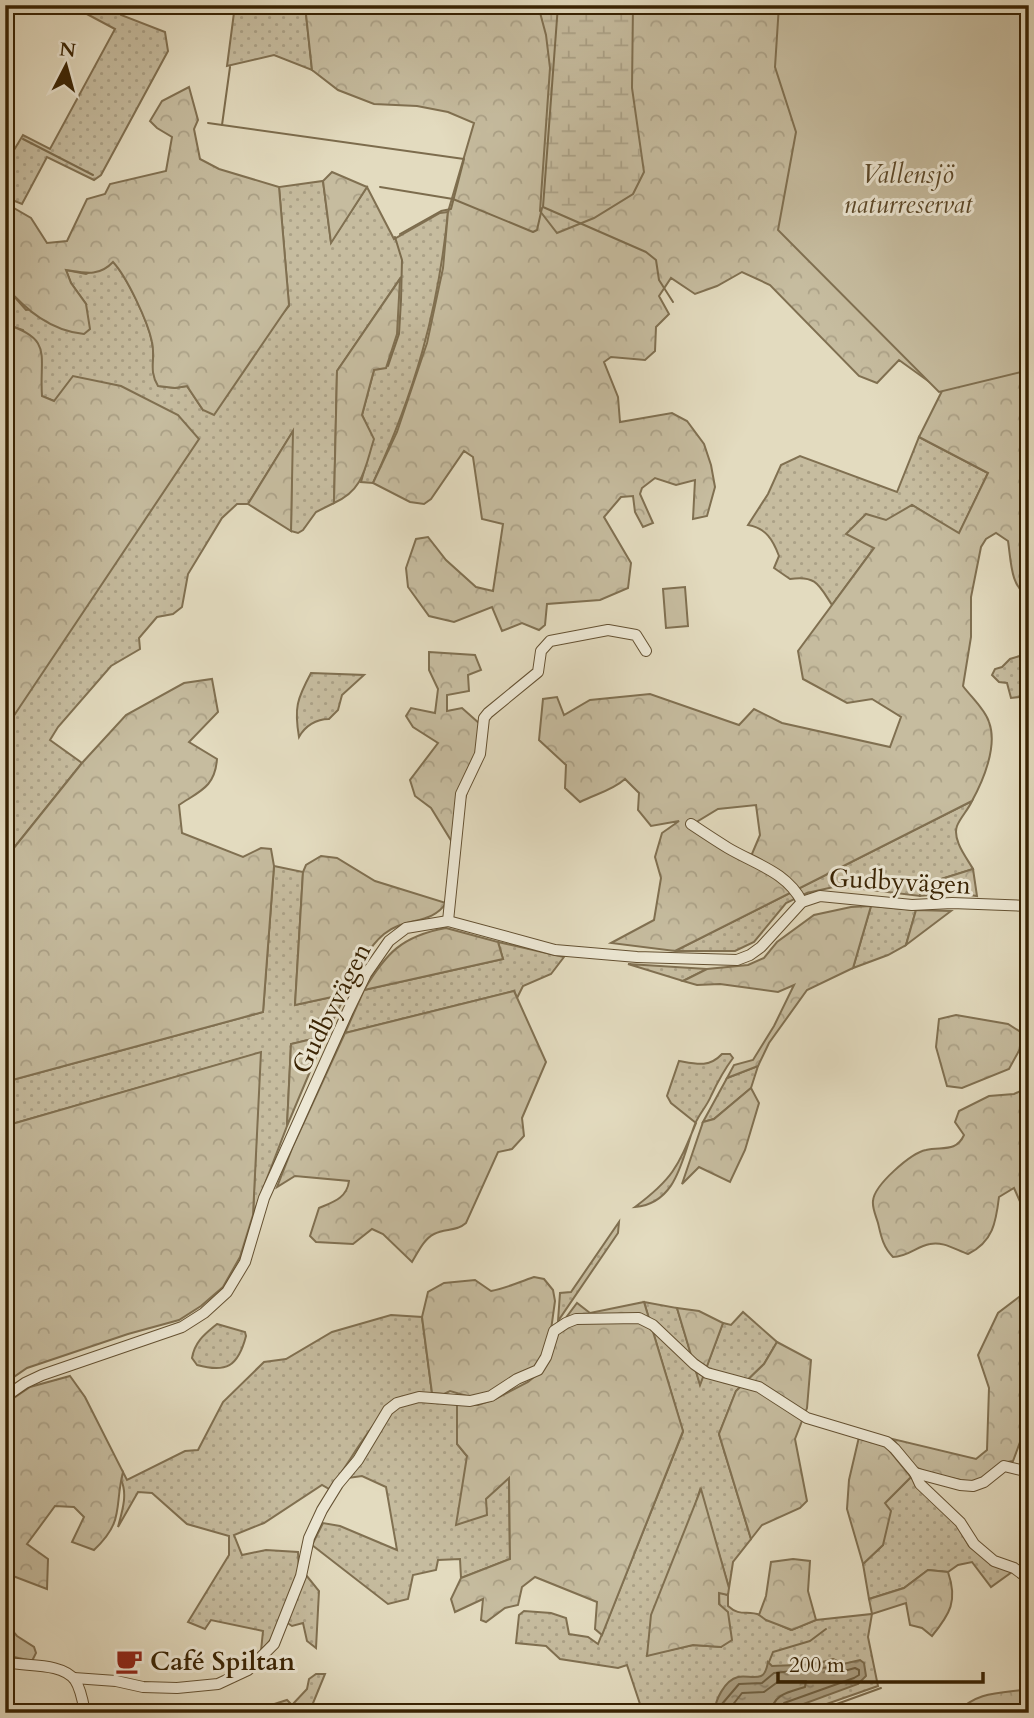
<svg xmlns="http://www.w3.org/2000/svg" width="1034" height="1718" viewBox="0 0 1034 1718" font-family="Cardo,serif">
  <defs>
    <pattern id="grass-dots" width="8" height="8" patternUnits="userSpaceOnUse" patternTransform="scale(1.75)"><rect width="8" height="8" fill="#c6bc9f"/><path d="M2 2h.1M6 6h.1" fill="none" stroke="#aba187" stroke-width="1.8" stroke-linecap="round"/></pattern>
    <pattern id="forest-crowns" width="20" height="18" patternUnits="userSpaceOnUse" patternTransform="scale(1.75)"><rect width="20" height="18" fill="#c6bc9f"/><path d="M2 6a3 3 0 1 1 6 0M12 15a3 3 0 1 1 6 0" fill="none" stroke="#aba187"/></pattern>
    <pattern id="wetland-marsh" width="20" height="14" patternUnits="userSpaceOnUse" patternTransform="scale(1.75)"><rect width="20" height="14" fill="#c6bc9f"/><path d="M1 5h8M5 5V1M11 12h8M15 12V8" fill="none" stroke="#aba187"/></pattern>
    <pattern id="water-ripples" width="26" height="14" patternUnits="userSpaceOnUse" patternTransform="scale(1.75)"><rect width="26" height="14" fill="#a99c7f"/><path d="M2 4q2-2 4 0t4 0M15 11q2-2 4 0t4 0" fill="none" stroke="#8b7f66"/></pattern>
  </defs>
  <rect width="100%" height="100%" fill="#e3dbbf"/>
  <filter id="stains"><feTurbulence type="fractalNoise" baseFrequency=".00286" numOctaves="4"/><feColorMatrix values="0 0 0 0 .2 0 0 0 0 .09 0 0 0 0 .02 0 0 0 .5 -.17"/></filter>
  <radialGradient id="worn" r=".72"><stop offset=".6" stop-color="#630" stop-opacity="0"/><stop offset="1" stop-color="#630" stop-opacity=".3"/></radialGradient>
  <g fill="url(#grass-dots)" stroke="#807051" stroke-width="2">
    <polygon points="70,5 113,5 121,15 165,32 168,51 101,175 94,180 47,157 22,204 5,197 5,165 23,135 50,149 115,29"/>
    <polygon points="235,5 305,5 312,70 274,55 227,66"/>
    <path d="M323 181 331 242 367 187 394 239 440 213 448 212C438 312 415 392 373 483L361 482 373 439 362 415 374 370 397 334 399 280 337 371 334 503 316 512 303 530 298 533 291 531 292 433 248 504H237L222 518 188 574 182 607 173 614 157 617 139 638 140 649 111 666 58 727 50 740 82 763 5 859V729L14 715 54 401 41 396V381L23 330 5 324V286L26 310 86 304 71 283 66 270 86 274 113 261C127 277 148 321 152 342 156 359 148 370 159 386L175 388 187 386 203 410 289 306 279 187Z"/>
    <path d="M919 437 988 473 959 534 912 505 874 548 832 605C819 585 816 575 790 579L774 568 779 556C773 540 766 528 748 525L768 494 781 465 800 456 897 492Z"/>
    <polygon points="1023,655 1028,660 1029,685 1019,697 1011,698 1007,683 999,682 992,675 995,669 1002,667 1010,659"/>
    <path d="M311 673 364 675 342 695 338 710 329 719C316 719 305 726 299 737 294 708 297 699 311 673Z"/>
    <path d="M972 801C968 810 960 818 957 826 952 840 967 858 973 869L922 885 920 896 838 886 807 893 786 903 754 942 735 951H675Z"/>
    <polygon points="274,866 303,872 295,1005 346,994 325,1036 291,1044 287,1126 253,1215 260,1053 5,1126 5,1082 263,1012"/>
    <polygon points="871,906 916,910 906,945 888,955 853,968"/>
    <polygon points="498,942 564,957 551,974 523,986 517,998 514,991 345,1033 364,990 503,959"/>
    <polygon points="628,964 707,969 683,981"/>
    <path d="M722 1054H730L733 1058C724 1070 718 1081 711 1096 707 1106 699 1114 695 1124 682 1157 678 1203 635 1207 674 1178 678 1166 696 1123L671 1103 667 1096 679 1061C696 1064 709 1068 722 1054Z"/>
    <polygon points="758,1066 751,1088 714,1119 703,1122 727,1078"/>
    <polygon points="619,1222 618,1233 558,1321 560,1293 571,1292"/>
    <path d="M644 1302 677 1308 700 1384 723 1323 731 1325 743 1312 777 1342 764 1364 736 1391 719 1434 751 1539 733 1562 729 1588 700 1490 647 1655 693 1645 721 1647 719 1592 728 1595V1606C740 1617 747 1610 760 1615 770 1620 780 1626 791 1630L816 1620 872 1614 868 1637 878 1686 801 1713H643L627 1665 618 1668 560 1659 546 1646 516 1643 519 1615 524 1611 551 1613 566 1618 569 1634 588 1637 598 1644 683 1432Z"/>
    <path d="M391 1315 422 1317 432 1393C426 1394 416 1393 410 1395 376 1407 352 1462 329 1489L322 1485 264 1523 234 1535 242 1555 266 1550 298 1552 299 1574 274 1636 261 1651 263 1631 211 1620 205 1629 188 1622 229 1555V1536L187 1524 152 1493 138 1492 118 1527C122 1512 128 1494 121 1480L123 1472 127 1480 185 1451 198 1450 223 1402 264 1362 286 1359 332 1332Z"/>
    <path d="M217 1324 245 1332 246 1336C238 1367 226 1373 197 1365L192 1358C195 1341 205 1334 217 1324Z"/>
    <polygon points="422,1401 457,1403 457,1444 467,1456 485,1499 509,1477 510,1559 461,1578 460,1559 438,1560 436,1570 413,1575 408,1599 388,1604 312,1545 323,1523 340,1526 397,1550 386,1487 362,1476 348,1478 392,1410 406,1403"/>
    <polygon points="911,1477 920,1490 956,1523 969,1546 992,1563 1012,1572 991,1587 972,1562 958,1565 948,1572 928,1570 904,1588 869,1599 863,1564 883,1545 885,1503"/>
    <polygon points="306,1575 319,1591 316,1648 307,1641 303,1623 292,1626 286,1622"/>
    <polygon points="316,1674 325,1674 309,1713 263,1713 262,1708 287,1700 292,1705 307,1689 309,1679"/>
  </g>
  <g fill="url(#forest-crowns)" stroke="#807051" stroke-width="2" fill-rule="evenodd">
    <path d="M305 5H1029V596C1010 588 1011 559 1008 541L996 533 986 539 981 547 971 597V637L963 686C970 696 985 709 989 722 998 746 983 781 972 801L675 951 611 943 654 920 661 878 655 857 662 833 679 821 651 826 638 810 639 793 625 779C613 790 596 794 580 802L565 788 566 765 539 740 543 699 557 697 564 715 590 700 650 694 739 725 754 709 782 723 890 747 901 717 872 699 847 703 803 679 798 651 874 548 846 534 866 514 886 520 912 505 959 533 988 473 919 437 942 391 899 360 877 383 859 376 770 285 742 272 717 286 695 294 671 278 659 296 669 314 656 327 655 351 645 360 611 357 604 362 618 397 620 422 672 413 687 421 704 444 711 465 715 487 707 516 693 519 695 480 676 485 655 478 642 488 640 494 653 523 643 527 635 512 633 496 621 497 604 517 631 563 628 588 600 600 547 604 545 625 539 630 522 623 502 631 492 607 454 622 429 616 408 587 406 568 416 539 428 537 446 560 476 587 493 591 503 524 482 519 473 457 464 451 431 499 424 504 410 502 373 483 397 432 427 343 443 268 448 212 474 123 448 112 417 106 374 104 338 90 312 70ZM756 805 760 835 749 861 690 826 718 809Z"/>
    <path d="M189 87 198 120 194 129 200 159 219 169 279 187 289 305 214 415 203 410 187 386 175 388 158 386C148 370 156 359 152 342 148 322 127 277 113 262 99 277 85 273 66 270L71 283 86 304 90 329 84 334C51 331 26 310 5 286V203L31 218 47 243 67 241 87 199 105 194 110 184 166 171 172 137 157 128 150 121 162 101Z"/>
    <polygon points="332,172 367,187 331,243 323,181"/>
    <path d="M400 279 397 334 386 368 374 370 362 415 374 439C365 467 364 490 334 503L337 371Z"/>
    <path d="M5 324C54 339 39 355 42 396L54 401 73 376 121 386 178 415 199 439 5 729Z"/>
    <polygon points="293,431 291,531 248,504"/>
    <polygon points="429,652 475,655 481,670 468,675 469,691 447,695 447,711 462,708 480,724 479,752 452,842 431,808 415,796 410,780 438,743 413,727 406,716 411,708 435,713 438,689 429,670"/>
    <path d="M212 679 218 712 189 742 217 759C215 787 200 791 179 805L182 833 243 857 261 848 271 849 274 866 263 1012 5 1082V859L82 763 126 715 184 683Z"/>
    <path d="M321 856 337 858 375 881 446 903C432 925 404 917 384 934 366 949 356 973 346 994L295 1005 303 872 306 865Z"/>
    <polygon points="973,869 977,896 953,893 920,896 922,885"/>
    <polygon points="871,906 853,968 807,990 769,1043 758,1066 727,1078 734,1065 753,1060 774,1026 794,985 778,992 720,984 697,985 683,981 707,969 748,965 764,958 777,942 814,915 851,907"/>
    <polygon points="916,910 951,911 906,945"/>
    <path d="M446 928 498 942 503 959 364 990C386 953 402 936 446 928Z"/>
    <path d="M514 991 546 1062 522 1118 524 1136 512 1149 498 1152 466 1223C456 1232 445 1228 434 1234 424 1239 418 1252 412 1262L383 1234 372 1229 353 1244 316 1242 310 1236 319 1208C333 1202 347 1198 349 1181L295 1176 277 1187 293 1146 345 1033Z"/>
    <polygon points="956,1015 1008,1024 1027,1036 1009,1069 962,1088 947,1086 936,1047 939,1019"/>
    <polygon points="325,1036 287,1126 291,1044"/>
    <polygon points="261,1052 253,1215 240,1257 223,1287 201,1306 179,1320 128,1334 27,1368 5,1383 5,1126"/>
    <path d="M1029 1087V1222L1014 1188 999 1197C996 1222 993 1242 968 1254 956 1250 943 1241 930 1244 917 1246 908 1257 893 1257 883 1247 881 1236 878 1223 876 1216 872 1208 873 1201 874 1185 911 1153 926 1150 941 1146 956 1153 964 1135L955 1122 959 1111 989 1096 1014 1094Z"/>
    <polygon points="751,1088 759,1103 745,1150 730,1182 699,1167 682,1184 703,1122 714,1119"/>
    <path d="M534 1277 544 1279 553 1290 555 1301 551 1330 543 1355 534 1367 490 1392 474 1398 450 1391 444 1394 432 1393 422 1317 428 1292 444 1283 475 1280 491 1291C507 1288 519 1282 534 1277Z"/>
    <path d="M1019 1297 1029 1299V1418L1013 1461C996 1462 989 1475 974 1483L928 1473 913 1466 893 1439 976 1459 987 1450 989 1388 978 1355 998 1313Z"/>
    <polygon points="644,1302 683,1431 602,1635 595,1629 597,1602 535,1577 522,1587 518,1605 505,1608 486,1622 481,1620 483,1599 455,1612 451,1599 461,1578 510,1559 509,1478 486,1499 487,1515 456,1525 467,1456 457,1444 457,1403 478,1405 495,1399 528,1382 540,1372 565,1319 577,1303 590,1313"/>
    <polygon points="677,1308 699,1311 723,1323 700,1385"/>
    <polygon points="777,1342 811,1360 807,1408 795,1439 807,1501 800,1508 762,1525 751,1539 719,1434 736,1391 764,1364"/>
    <path d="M70 1376 85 1397 123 1472C114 1507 125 1521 94 1550L72 1542 84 1517 74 1507 55 1506 27 1544 48 1559 47 1589 5 1573V1404L30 1387Z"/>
    <polygon points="859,1437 885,1445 911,1477 885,1503 891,1511 883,1545 863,1564 847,1509 849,1480"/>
    <polygon points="701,1489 729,1588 728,1595 719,1593 719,1604 728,1612 732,1640 721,1647 693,1645 647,1656 651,1615"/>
    <polygon points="793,1559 810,1561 808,1591 816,1620 792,1630 766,1620 759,1615 766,1596 771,1562"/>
    <path d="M928 1570 948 1572C958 1601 950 1614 932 1636L922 1628 910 1625 906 1603 872 1614 869 1599 904 1588Z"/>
    <polygon points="5,1622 17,1636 34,1647 36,1653 32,1661 5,1655"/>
    <path d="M1029 1689V1713H958C974 1691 1004 1693 1029 1689Z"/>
  </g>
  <polygon fill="url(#wetland-marsh)" stroke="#807051" stroke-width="2" points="538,5 633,5 632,88 644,172 633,194 594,218 557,233 540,211 550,68 546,35"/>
  <g fill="#c6bc9f" stroke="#807051" stroke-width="2">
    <polygon points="779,5 1029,5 1029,370 939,392 778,230 796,132 775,67"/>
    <polygon points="685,587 688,626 666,628 663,589"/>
  </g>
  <path fill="url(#water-ripples)" stroke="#7c6c4d" stroke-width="2" d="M833 1659 843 1664 860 1660 864 1663 866 1676 858 1684 779 1713H715C714 1701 725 1680 738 1677 745 1675 754 1679 761 1676 766 1674 767 1667 768 1662L772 1666C792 1665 814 1666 833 1659Z"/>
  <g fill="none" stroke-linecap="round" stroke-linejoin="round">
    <g stroke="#716041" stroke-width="2">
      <polyline points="722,1713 722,1704 739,1684 762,1683 774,1673 831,1667 844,1671 855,1668 859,1670 859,1675 854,1678 784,1703 780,1713"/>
      <path d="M731 1713V1707L742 1693 764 1692 779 1681H806L805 1687C789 1692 773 1694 771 1713"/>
    </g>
    <g stroke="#7c6c4d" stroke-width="2">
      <polyline points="558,5 543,207 646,252 656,260 659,280 673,302"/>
      <polyline points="208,123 464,159 451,209 441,211 400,234"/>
      <polyline points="222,125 230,67"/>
      <polyline points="23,139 93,175"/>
      <polyline points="380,187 453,199 533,232 537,230 542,208"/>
      <polyline points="388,366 399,334 401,300 402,260 395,237"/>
      <polyline points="769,1662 773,1652 810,1641 826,1629"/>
      <polyline points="812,1713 881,1688"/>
    </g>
    <defs>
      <g id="minor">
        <path d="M691 824C703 832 715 840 728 848 755 864 787 872 802 902"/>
        <polyline points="448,921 461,794 480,754 484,718 488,713 538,672 541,651 550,641 608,630 636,635 646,651"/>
        <polyline points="5,1397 25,1383 42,1375 182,1327 204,1313 227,1292 245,1262 264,1198 348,1011 366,974 389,941 406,928 448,921 555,950 637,957 737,960 750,955 761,947 802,902 820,896 912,905 952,903 1029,906"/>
        <polyline points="915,1473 920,1484 960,1522 974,1544 994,1561 1014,1568 1029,1579"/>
        <path d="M5 1662C26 1667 61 1662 75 1680 81 1689 83 1702 85 1713"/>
        <polyline points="74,1678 116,1681 143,1687 177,1688 218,1684 248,1670 274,1644 301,1576 309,1538 322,1510 338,1484 358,1460 388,1410 397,1403 419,1397 470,1401 491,1396 517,1379 538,1370 546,1357 554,1331 566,1323 576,1319 639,1318 653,1325 694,1364 707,1373 759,1387 807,1418 887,1442 895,1449 915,1473 960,1485 973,1486 984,1482 1004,1466 1029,1472"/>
      </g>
    </defs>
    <use href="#minor" stroke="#645132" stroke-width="12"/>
    <use href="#minor" stroke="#ede8d5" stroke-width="10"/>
  </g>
  <defs>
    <symbol id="cafe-bare" viewBox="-9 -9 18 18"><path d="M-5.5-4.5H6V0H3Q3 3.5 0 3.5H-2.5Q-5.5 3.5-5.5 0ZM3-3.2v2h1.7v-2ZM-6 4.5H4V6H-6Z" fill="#8f2418" stroke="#ede8d5" stroke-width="2.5" paint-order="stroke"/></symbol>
  </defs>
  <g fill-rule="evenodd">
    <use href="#cafe-bare" x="110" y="1642" width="38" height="38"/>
  </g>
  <g text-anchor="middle" stroke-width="6" stroke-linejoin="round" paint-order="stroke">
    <g font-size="26" font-style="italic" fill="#5c492a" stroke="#ede8d5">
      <text x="908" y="183">Vallensjö<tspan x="908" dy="30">naturreservat</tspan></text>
    </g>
    <g font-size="26" fill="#392303" stroke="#ede8d5">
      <text transform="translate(900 881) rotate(3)" y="9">Gudbyvägen</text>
      <text transform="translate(331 1008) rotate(-63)" y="9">Gudbyvägen</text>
    </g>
    <g font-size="26" font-weight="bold" fill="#392303" stroke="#ede8d5" text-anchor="start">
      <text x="150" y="1670">Café Spiltan</text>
    </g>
  </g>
  <rect width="1034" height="1718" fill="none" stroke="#e3dbbf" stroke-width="28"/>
  <rect x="7" y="7" width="1020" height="1704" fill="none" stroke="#392303" stroke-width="3.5"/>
  <rect x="14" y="14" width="1006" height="1690" fill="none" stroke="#392303" stroke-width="2"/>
  <g transform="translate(66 66) rotate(6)" stroke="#ede8d5" stroke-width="5" paint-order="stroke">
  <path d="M0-5L12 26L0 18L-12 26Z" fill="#392303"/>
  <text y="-10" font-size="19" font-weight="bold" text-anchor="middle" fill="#392303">N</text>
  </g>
  <path d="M778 1672v10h205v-10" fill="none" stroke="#392303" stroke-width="3.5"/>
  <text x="789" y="1672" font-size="21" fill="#392303" stroke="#ede8d5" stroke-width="5" paint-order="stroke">200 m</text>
  <rect width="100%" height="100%" filter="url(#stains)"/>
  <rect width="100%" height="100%" fill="url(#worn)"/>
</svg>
